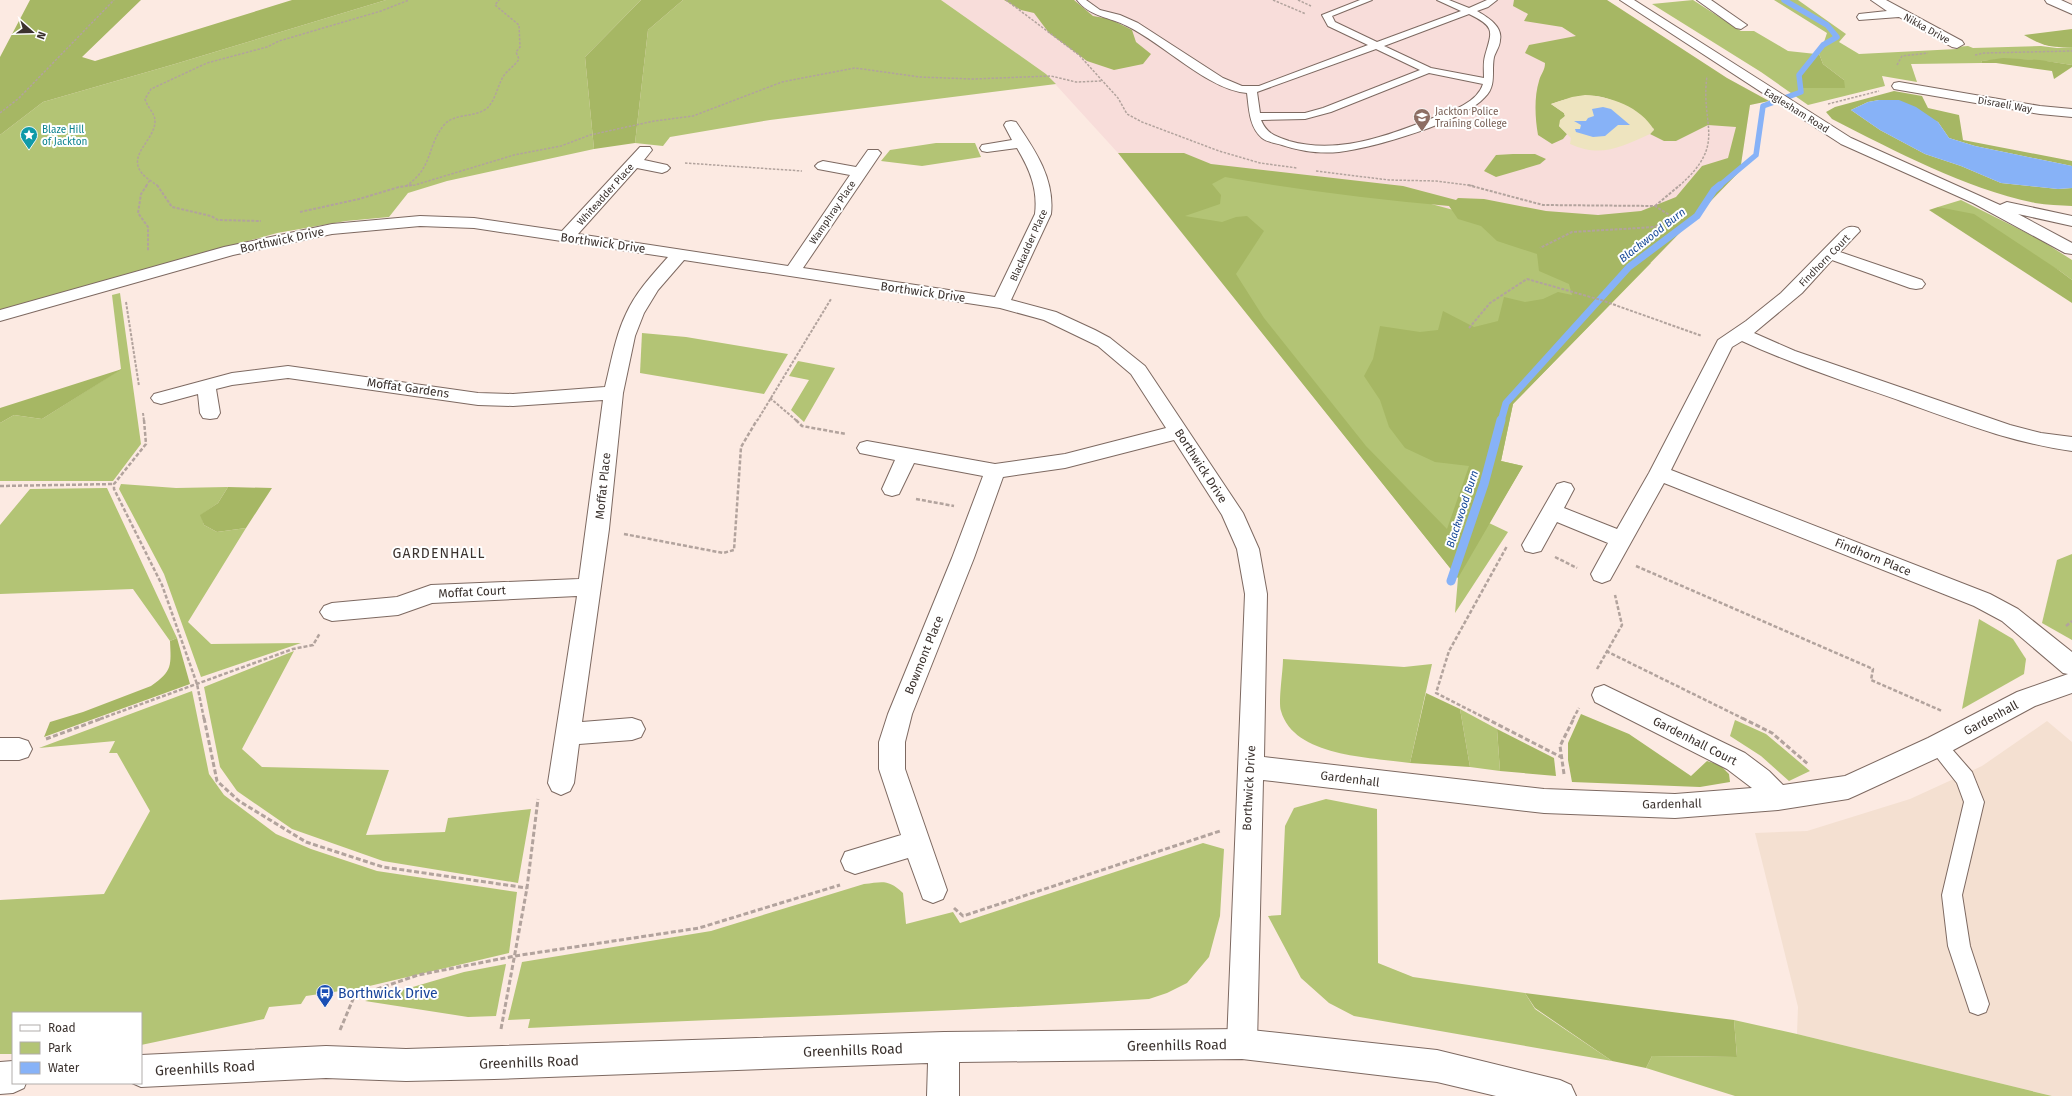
<svg xmlns="http://www.w3.org/2000/svg" width="2072" height="1096" viewBox="0 0 2072 1096" font-family="'Fira Sans',sans-serif">
  <rect width="100%" height="100%" fill="#fceae2"/>
  <polygon fill="#f4e0d1" points="2047,721 2072,742 2072,1096 2052,1096 1797,1034 1798,1007 1755,833 1807,831 1910,799 1982,766"/>
  <polygon fill="#f8ddda" points="941,0 1607,0 1727,78 1769,101 1750,105 1740,171 1651,263 1128,164 1046,74"/>
  <g fill="#b3c475">
    <polygon points="386,0 641,0 585,57 594,149 447,181 408,193 389,217 346,221 277,233 0,310 0,135 43,102 175,64"/>
    <polygon points="683,0 941,0 1046,74 1056,84 770,120 670,137 663,146 635,143 648,30"/>
    <path d="M1693 0 1741 31H1754L1788 51 1816 54 1799 75 1844 88V80L1823 64 1818 51 1823 45 1827 33 1774 0H1798L1846 34 1839 42 1859 54 1957 49 1955 47 1968 46 1973 48 2041 46 2057 48 2072 47V65C2042 60 2013 57 1982 61L1981 63 1911 64 1917 82 1882 76 1885 86 1808 105 1761 72 1652 4Z"/>
    <polygon points="936,143 975,143 981,157 922,166 881,161 890,150"/>
    <polygon points="1128,164 1394,194 1651,263 1513,404 1501,461 1523,466 1489,523 1508,532 1455,613 1458,578"/>
    <polygon points="1961,200 2039,239 2072,260 2072,280 2060,271 1938,207"/>
    <polygon points="120,293 141,444 113,481 0,481 0,423 14,415 42,419 121,369 112,295"/>
    <polygon points="642,333 686,337 788,354 764,394 640,373"/>
    <polygon points="798,361 835,368 804,422 791,410 809,380 789,376"/>
    <polygon points="121,484 176,488 228,487 218,503 201,515 204,525 217,532 246,528 188,622 211,644 301,643 201,677 164,574 119,489"/>
    <polygon points="107,488 177,638 170,641 133,589 0,594 0,525 30,489"/>
    <polygon points="2072,554 2072,640 2042,623 2057,560"/>
    <polygon points="1979,619 2013,639 2026,659 2024,674 1962,709"/>
    <polygon points="294,651 242,749 262,767 389,770 366,835 445,832 448,818 531,809 518,883 383,861 292,829 237,791 220,767 204,687"/>
    <path d="M1283 659 1404 667 1432 664 1410 763C1370 757 1294 757 1281 711 1278 701 1283 672 1283 659Z"/>
    <polygon points="192,691 209,774 224,795 276,834 311,849 377,871 517,892 509,953 361,988 306,996 301,1004 269,1007 264,1019 141,1045 141,1013 13,1013 13,1054 0,1054 0,900 104,894 150,811 117,753 109,753 115,741 39,748"/>
    <polygon points="1460,709 1497,729 1500,771 1470,767"/>
    <polygon points="1735,720 1766,734 1810,771 1789,781 1761,756 1730,736"/>
    <polygon points="1326,799 1377,809 1378,963 1413,977 1525,993 1535,1009 1612,1061 1354,1016 1329,1003 1301,978 1268,916 1281,915 1285,826 1294,808"/>
    <path d="M1203 843 1224 849 1220 916 1209 957 1187 983 1167 993 1149 999C942 1013 735 1018 528 1028L530 1019 508 1020 522 962 711 931 864 884C883 882 888 879 903 893L906 924 953 912 960 923Z"/>
    <polygon points="506,964 496,1016 468,1017 365,1001 464,972"/>
    <polygon points="1734,1020 1797,1034 2052,1096 1735,1096 1646,1068 1652,1056 1737,1057"/>
  </g>
  <g fill="#a6b764" fill-rule="evenodd">
    <polygon points="30,0 141,0 82,57 95,61 292,0 386,0 175,64 43,102 0,135 0,57"/>
    <polygon points="641,0 683,0 648,30 635,143 594,149 585,57"/>
    <polygon points="1004,0 1074,0 1093,16 1110,19 1132,30 1136,42 1151,54 1143,64 1114,70 1087,61 1049,33 1034,13 1021,10"/>
    <path d="M1514 0H1607L1727 78 1769 101 1750 105 1740 171 1513 404 1501 461 1523 466 1458 578 1118 153H1184L1211 164 1403 186 1456 200 1458 198 1484 199 1546 211 1598 215 1641 211 1676 197 1702 166 1728 158 1736 127 1708 125 1676 141H1664L1650 134 1654 129C1614 99 1603 86 1551 104L1564 113 1565 116 1559 126 1567 134 1563 139 1552 144 1538 135C1535 118 1534 97 1539 81 1541 73 1545 71 1545 63L1525 53 1529 45 1576 36 1562 27 1524 21 1528 14 1513 6ZM1225 177C1299 190 1374 199 1449 206L1458 219 1481 226 1497 241 1537 254 1539 271 1569 284 1572 295 1558 292 1543 299 1525 302 1504 297 1498 321 1474 327 1443 311 1438 330 1420 332 1380 326 1373 359 1364 376 1380 400 1389 427 1405 448 1435 462 1469 466 1447 529 1366 446 1264 318 1236 274 1264 231 1247 216 1236 217 1222 222 1185 216 1220 204 1221 195 1212 184Z"/>
    <path d="M2072 29V47C2051 48 2042 46 2024 35Z"/>
    <polygon points="1818,51 1823,64 1844,80 1845,88 1800,88 1799,75"/>
    <polygon points="2003,58 2040,60 2072,65 2072,67 2054,79 2052,71 1996,63 1981,63 1982,61"/>
    <path d="M1894 91 1922 96 1928 108 1959 115 1963 140 2072 161V166L1975 146 1949 138 1938 122 1879 100 1868 102 1851 110 1880 130 1925 154 1961 166 2001 183 2058 189 2072 188V206C2060 205 2047 205 2035 203 1964 188 1897 152 1832 119L1826 112 1835 107Z"/>
    <polygon points="1513,154 1535,154 1546,159 1540,164 1496,177 1484,171 1496,155"/>
    <polygon points="1938,207 1974,214 2060,271 2072,280 2072,303 1929,210"/>
    <polygon points="122,369 42,419 14,415 0,423 0,408"/>
    <polygon points="228,487 272,488 246,528 217,532 204,525 200,515 218,503"/>
    <path d="M177 638 190 684 44 737 50 722 83 712 151 686C173 671 171 665 170 641Z"/>
    <polygon points="1426,693 1460,709 1470,767 1410,763"/>
    <polygon points="1581,714 1629,734 1691,776 1707,761 1720,765 1729,774 1730,782 1700,787 1572,782 1568,760 1568,743"/>
    <polygon points="1497,729 1554,758 1556,776 1500,771"/>
    <polygon points="1525,993 1734,1020 1737,1057 1652,1056 1646,1068 1612,1061 1535,1008"/>
  </g>
  <path fill="#eee4bf" d="M1585 95C1610 96 1641 107 1654 130L1650 134C1621 147 1601 158 1570 144L1571 138 1559 126 1560 120 1565 116 1564 113 1551 104 1572 97Z"/>
  <g fill="#87b2f7">
    <polygon points="1879,100 1899,100 1916,107 1938,122 1949,138 1975,146 2072,166 2072,188 2058,189 2001,183 1961,166 1925,154 1880,130 1851,110 1868,102"/>
    <polygon points="1603,107 1611,109 1630,125 1618,125 1605,136 1593,137 1576,132 1575,129 1580,129 1581,125 1574,121 1586,121 1588,118 1594,116 1592,109"/>
  </g>
  <g fill="none" stroke-linecap="round" stroke-linejoin="round">
    <polyline stroke="#87b2f7" stroke-width="5.5" points="1719,186 1756,155 1763,106 1801,92 1799,75 1823,45 1837,37 1827,25 1784,0"/>
    <polyline stroke="#87b2f7" stroke-width="7" points="1501,421 1506,403 1629,267 1697,216 1714,190 1720,185"/>
    <polyline stroke="#87b2f7" stroke-width="9" points="1451,581 1484,484 1501,420"/>
    <defs>
      <g id="service">
        <path d="M1077 0H1086L1100 10 1120 15 1138 23 1223 78 1242 86H1259L1368 45 1328 26 1322 15 1360 0H1372L1332 16 1335 22 1377 42 1461 11 1437 0H1449L1469 8 1487 0H1497L1488 7 1477 11C1487 17 1503 26 1500 40 1500 46 1496 51 1494 57 1491 71 1497 85 1485 97 1463 122 1373 148 1339 152 1319 154 1300 151 1282 145 1275 143 1267 142 1262 138 1249 127 1249 108 1247 93 1208 90 1163 43 1127 26 1110 17 1090 17 1077 0ZM1469 14C1496 27 1492 31 1485 56 1483 63 1484 71 1484 78L1431 68 1384 46ZM1376 49 1420 70 1323 108 1305 113H1260L1257 92ZM1429 73 1483 84C1477 105 1443 114 1425 121 1382 138 1335 154 1289 141 1275 136 1267 134 1261 120L1305 119 1331 112Z"/>
        <polygon points="1937,738 1944,740 1972,772 1984,802 1962,895 1970,946 1989,1004 1986,1012 1978,1015 1970,1012 1948,946 1942,895 1964,802 1957,783 1928,746 1930,740"/>
      </g>
      <g id="minor">
        <polygon points="1697,0 1711,0 1747,25 1741,29 1736,28"/>
        <polygon points="1871,0 1886,0 1962,41 1964,44 1957,48 1952,47 1899,17 1859,20 1857,17 1859,14 1887,11"/>
        <polygon points="2045,0 2061,0 2072,5 2072,14 2047,3"/>
        <polygon points="1899,82 2040,106 2072,109 2072,117 2040,114 1894,89 1892,86 1894,83"/>
        <path d="M1011 121 1016 122C1035 150 1055 179 1051 214L1011 300 1056 312 1095 330 1110 338 1145 366 1243 513 1259 549 1267 594 1264 757 1544 789 1675 794 1752 788 1727 769 1595 702 1592 695 1595 688 1604 685 1745 753 1769 771 1783 785 1845 776 1928 738 2017 692 2068 674 2063 673 2002 621 1974 606 1664 483 1610 580 1602 583 1594 580 1591 574 1608 543 1557 522 1541 551 1533 553 1525 551 1522 545 1557 484 1564 482 1571 484 1574 489 1564 508 1617 529 1649 473 1718 340 1746 321 1781 293 1839 234C1845 228 1849 225 1858 228L1860 231 1840 252 1922 280 1925 284 1922 288 1916 289 1910 288 1832 260 1802 293 1754 333 1795 351 2010 425 2041 433 2072 437V451C2012 443 1957 421 1901 401 1847 382 1794 365 1742 341L1732 347 1671 470 1990 594 2018 609 2072 652V693L2035 706 1946 754 1857 795 1848 799 1778 810 1675 818 1544 813 1263 780 1257 1044 1253 1055 1242 1059 1231 1055 1227 1044 1245 594 1237 549 1222 515 1174 440 1065 468 1003 477 974 558 912 714 905 742V769L947 890 943 899 933 903 923 899 908 858 855 874 845 870 841 861 845 852 901 835 879 769V742L888 714 952 558 983 476 914 463 899 494 892 496 885 494 882 489 895 460 860 453 857 448 860 443 867 441 995 464 1065 454 1166 428 1131 374 1098 346 1044 320 1000 308 684 260 658 290 644 313 635 336 623 393 609 529 582 722 632 718 641 721 645 729 641 737 632 740 579 744 574 783 570 791 561 795 552 791 548 783 577 596 432 603 398 615 332 621 324 618 320 612 324 606 332 603 397 597 431 585 579 579 603 400 513 406 478 405 288 378 232 385 216 389 220 413 217 418 210 419 203 418 200 413 198 394 161 404 154 402 151 398 154 394 232 373 288 366 478 393 513 394 605 387C611 363 615 337 626 314 636 292 652 275 668 257L474 228 420 226 332 234 233 255 0 321V310L224 247 332 224 420 216 474 218 562 231 640 147H650L652 150 644 160 667 165 670 168 667 171 662 173 637 168 578 234 788 266 850 175 818 169 815 166 818 163 823 161 856 167 868 150H878L881 153 803 268 995 297 1035 214C1038 189 1030 170 1017 148L987 152 982 151 980 148 982 145 1012 140 1004 125 1006 122Z"/>
        <polygon points="0,738 19,738 28,741 32,749 28,757 19,760 0,760"/>
      </g>
      <g id="tertiary">
        <polygon points="1242,1029 1437,1050 1560,1080 1571,1085 1576,1096 1496,1096 1437,1082 1242,1059 959,1062 959,1096 927,1096 928,1063 494,1079 406,1081 326,1078 141,1087 132,1083 141,1083 141,1055 326,1046 406,1049 944,1032"/>
        <polygon points="13,1061 13,1083 26,1083 24,1088 13,1093 0,1094 0,1062"/>
      </g>
      <polygon id="secondary" points="1620,0 1634,0 1851,138 2000,205 2007,202 2072,216 2072,226 2018,214 2072,243 2072,254 2065,253 1973,203 1841,144"/>
    </defs>
    <use href="#service" stroke="#7d6961" stroke-width="2"/>
    <use href="#minor" stroke="#7d6961" stroke-width="2"/>
    <use href="#tertiary" stroke="#7d6961" stroke-width="2"/>
    <use href="#secondary" stroke="#7d6961" stroke-width="2"/>
    <g stroke="#b2a39d" stroke-width="1.5" stroke-dasharray="2.5 1.5" stroke-linecap="butt">
      <polyline points="1006,0 1079,55 1118,98 1127,114 1142,122 1219,151 1260,163 1297,168"/>
      <polyline points="1273,0 1306,14"/>
      <polyline points="1298,0 1311,6"/>
      <polyline points="1975,55 1984,53 2072,51"/>
      <polyline points="1897,65 1902,56 1928,53"/>
      <polyline points="1828,104 1879,91"/>
      <polyline points="0,113 19,98 114,0"/>
      <polyline points="685,163 802,171"/>
      <polyline points="1316,171 1389,180 1436,181 1475,186"/>
      <polyline points="146,186 150,180"/>
      <path d="M158 186C153 182 145 178 141 172 128 154 155 140 155 121 155 113 147 107 145 99L151 89 207 63 267 47 279 41 381 11 409 0"/>
      <polyline points="405,186 415,185 514,155 561,146 590,135 654,121 693,116 782,82 855,68 920,77 973,79 1051,76 1076,82 1101,81"/>
      <path d="M406 186C434 167 426 147 444 125 454 113 473 118 486 109 495 102 497 87 503 77 507 70 515 66 519 59L516 52 520 47 519 25 495 5 499 0"/>
      <path d="M1679 186C1728 143 1700 127 1707 76"/>
    </g>
    <g stroke="#b2a39d" stroke-width="2" stroke-dasharray="3 1.5" stroke-linecap="butt">
      <polyline points="147,185 141,194 138,213 148,227 148,251"/>
      <polyline points="157,185 172,207 211,216 218,220 261,221"/>
      <polyline points="1468,185 1543,205 1655,206 1671,216 1655,227 1572,232 1540,248"/>
      <polyline points="1655,206 1680,185"/>
      <polyline points="300,212 359,199 399,187 413,185"/>
      <polyline points="126,302 139,386"/>
      <polyline points="1469,328 1490,303 1527,279 1601,300 1702,336"/>
      <polyline points="770,398 797,421"/>
      <polyline points="143,413 144,421"/>
      <polyline points="757,421 831,299"/>
    </g>
    <g stroke="#b2a39d" stroke-width="2.5" stroke-dasharray="4 2" stroke-linecap="butt">
      <polyline points="144,420 146,444 114,484 114,489 162,585 197,684 204,719"/>
      <polyline points="796,420 802,426 846,434"/>
      <polyline points="0,486 114,484"/>
      <polyline points="916,499 954,506"/>
      <polyline points="624,534 723,553 734,550 741,447 757,420"/>
      <polyline points="1555,557 1577,568"/>
      <polyline points="1636,566 1873,669 1871,680 1942,711"/>
      <polyline points="2066,626 2072,621"/>
      <polyline points="1606,651 1744,719"/>
      <polyline points="1597,669 1622,625 1615,595"/>
      <polyline points="100,719 293,649 313,645 320,633"/>
      <polyline points="1487,719 1436,693 1449,651 1507,546"/>
      <polyline points="1573,719 1579,708"/>
    </g>
    <g stroke="#b2a39d" stroke-width="3" stroke-dasharray="5 2.5" stroke-linecap="butt">
      <polyline points="204,718 217,781 239,801 306,842 383,867 527,888"/>
      <polyline points="1485,718 1561,757"/>
      <polyline points="1742,718 1772,733 1809,765"/>
      <polyline points="46,739 103,718"/>
      <polyline points="1564,774 1560,746 1574,718"/>
      <polyline points="954,908 963,916 1220,831"/>
      <polyline points="501,1029 527,888 538,799"/>
      <polyline points="340,1030 354,997 418,975 515,956 699,928 840,885"/>
    </g>
    <use href="#service" fill="#fff" fill-rule="evenodd"/>
    <use href="#minor" fill="#fff" fill-rule="evenodd"/>
    <use href="#tertiary" fill="#fff" fill-rule="evenodd"/>
    <use href="#secondary" fill="#fff" fill-rule="evenodd"/>
  </g>
  <defs>
    <symbol id="university-pin" viewBox="-11 -11 22 30"><path d="M0 17L-7.5 6A9.5 9.5 0 1 1 7.5 6Z" fill="#8d6e63" stroke="#fff"/><path d="M0-5L7-2L0 1L-7-2ZM-4 1L0 2.5L4 1V4Q0 6-4 4Z" fill="#fff"/></symbol>
    <symbol id="sight-pin" viewBox="-11 -11 22 30"><path d="M0 17L-7.5 6A9.5 9.5 0 1 1 7.5 6Z" fill="#0f9aa8" stroke="#fff"/><path d="M0-6L1.8-2.2L6-1.7L2.9 1.2L3.7 5.4L0 3.3L-3.7 5.4L-2.9 1.2L-6-1.7L-1.8-2.2Z" fill="#fff"/></symbol>
    <symbol id="bus-pin" viewBox="-11 -11 22 30"><path d="M0 17L-7.5 6A9.5 9.5 0 1 1 7.5 6Z" fill="#1a4fb4" stroke="#fff"/><path d="M-5-6H5V4H4V6H2V4H-2V6H-4V4H-5ZM-3.5-4V0h7V-4ZM-3.5 1.2v1.5H-2V1.2ZM2 1.2v1.5H3.5V1.2Z" fill="#fff"/></symbol>
  </defs>
  <g fill-rule="evenodd">
    <use href="#university-pin" x="1412" y="107" width="20" height="27"/>
    <use href="#sight-pin" x="19" y="125" width="20" height="27"/>
    <use href="#bus-pin" x="315" y="983" width="20" height="27"/>
  </g>
  <g text-anchor="middle" stroke-width="4" stroke-linejoin="round" paint-order="stroke">
    <g font-size="10" fill="#3b322e" stroke="#fff">
      <text transform="translate(1927 28) rotate(29)" y="4">Nikka Drive</text>
      <text transform="translate(2005 104) rotate(10)" y="4">Disraeli Way</text>
      <text transform="translate(1797 110) rotate(32)" y="4">Eaglesham Road</text>
      <text transform="translate(605 194) rotate(-48)" y="4">Whiteadder Place</text>
      <text transform="translate(832 212) rotate(-56)" y="4">Wamphray Place</text>
      <text transform="translate(1028 245) rotate(-66)" y="4">Blackadder Place</text>
      <text transform="translate(1824 260) rotate(-46)" y="4">Findhorn Court</text>
    </g>
    <g font-size="10" fill="#785e54" stroke="#fff" text-anchor="start">
      <text x="1435" y="115">Jackton Police<tspan x="1435" dy="12">Training College</tspan></text>
    </g>
    <g font-size="10" fill="#0d838f" stroke="#fff" text-anchor="start">
      <text x="42" y="133">Blaze Hill<tspan x="42" dy="12">of Jackton</tspan></text>
    </g>
    <g font-size="11" font-style="italic" fill="#144796" stroke="#fff">
      <text transform="translate(1652 235) rotate(-38)" y="4">Blackwood Burn</text>
      <text transform="translate(1462 509) rotate(-72)" y="4">Blackwood Burn</text>
    </g>
    <g font-size="12" fill="#3b322e" stroke="#fff">
      <text transform="translate(282 240) rotate(-12)" y="4">Borthwick Drive</text>
      <text transform="translate(603 243) rotate(8)" y="4">Borthwick Drive</text>
      <text transform="translate(923 292) rotate(8)" y="4">Borthwick Drive</text>
      <text transform="translate(408 388) rotate(8)" y="4">Moffat Gardens</text>
      <text transform="translate(1201 466) rotate(57)" y="4">Borthwick Drive</text>
      <text transform="translate(603 486) rotate(-84)" y="4">Moffat Place</text>
      <text transform="translate(1873 557) rotate(22)" y="4">Findhorn Place</text>
      <text transform="translate(472 592) rotate(-3)" y="4">Moffat Court</text>
      <text transform="translate(924 655) rotate(-68)" y="4">Bowmont Place</text>
      <text transform="translate(1991 718) rotate(-28)" y="4">Gardenhall</text>
      <text transform="translate(1695 741) rotate(27)" y="4">Gardenhall Court</text>
      <text transform="translate(1350 779) rotate(7)" y="4">Gardenhall</text>
      <text transform="translate(1249 788) rotate(-87)" y="4">Borthwick Drive</text>
      <text transform="translate(1672 804) rotate(-1)" y="4">Gardenhall</text>
    </g>
    <g font-size="14" letter-spacing="1" fill="#3b322e" stroke="#fff">
      <text x="439" y="558">GARDENHALL</text>
    </g>
    <g font-size="14" fill="#164399" stroke="#fff" text-anchor="start">
      <text x="338" y="998">Borthwick Drive</text>
    </g>
    <g font-size="14" fill="#3b322e" stroke="#fff">
      <text transform="translate(1177 1045) rotate(-1)" y="5">Greenhills Road</text>
      <text transform="translate(853 1050) rotate(-2)" y="5">Greenhills Road</text>
      <text transform="translate(529 1062) rotate(-2)" y="5">Greenhills Road</text>
      <text transform="translate(205 1068) rotate(-3)" y="5">Greenhills Road</text>
    </g>
  </g>
  <rect x="12" y="1012" width="130" height="72" fill="#ffffff" stroke="#b1adab"/>
  <rect x="20" y="1025" width="20" height="6" fill="#ffffff" stroke="#b1adab"/>
  <text x="48" y="1032" font-size="12" fill="#3b322e">Road</text>
  <rect x="20" y="1042" width="20" height="12" fill="#b3c475" stroke="#b1adab"/>
  <text x="48" y="1052" font-size="12" fill="#3b322e">Park</text>
  <rect x="20" y="1062" width="20" height="12" fill="#87b2f7" stroke="#b1adab"/>
  <text x="48" y="1072" font-size="12" fill="#3b322e">Water</text>
  <g transform="translate(32 32) rotate(110)" stroke="#ffffff" stroke-width="3" paint-order="stroke">
  <path d="M0-3L7 15L0 10L-7 15Z" fill="#3b322e"/>
  <text y="-6" font-size="11" font-weight="bold" text-anchor="middle" fill="#3b322e">N</text>
  </g>
</svg>
